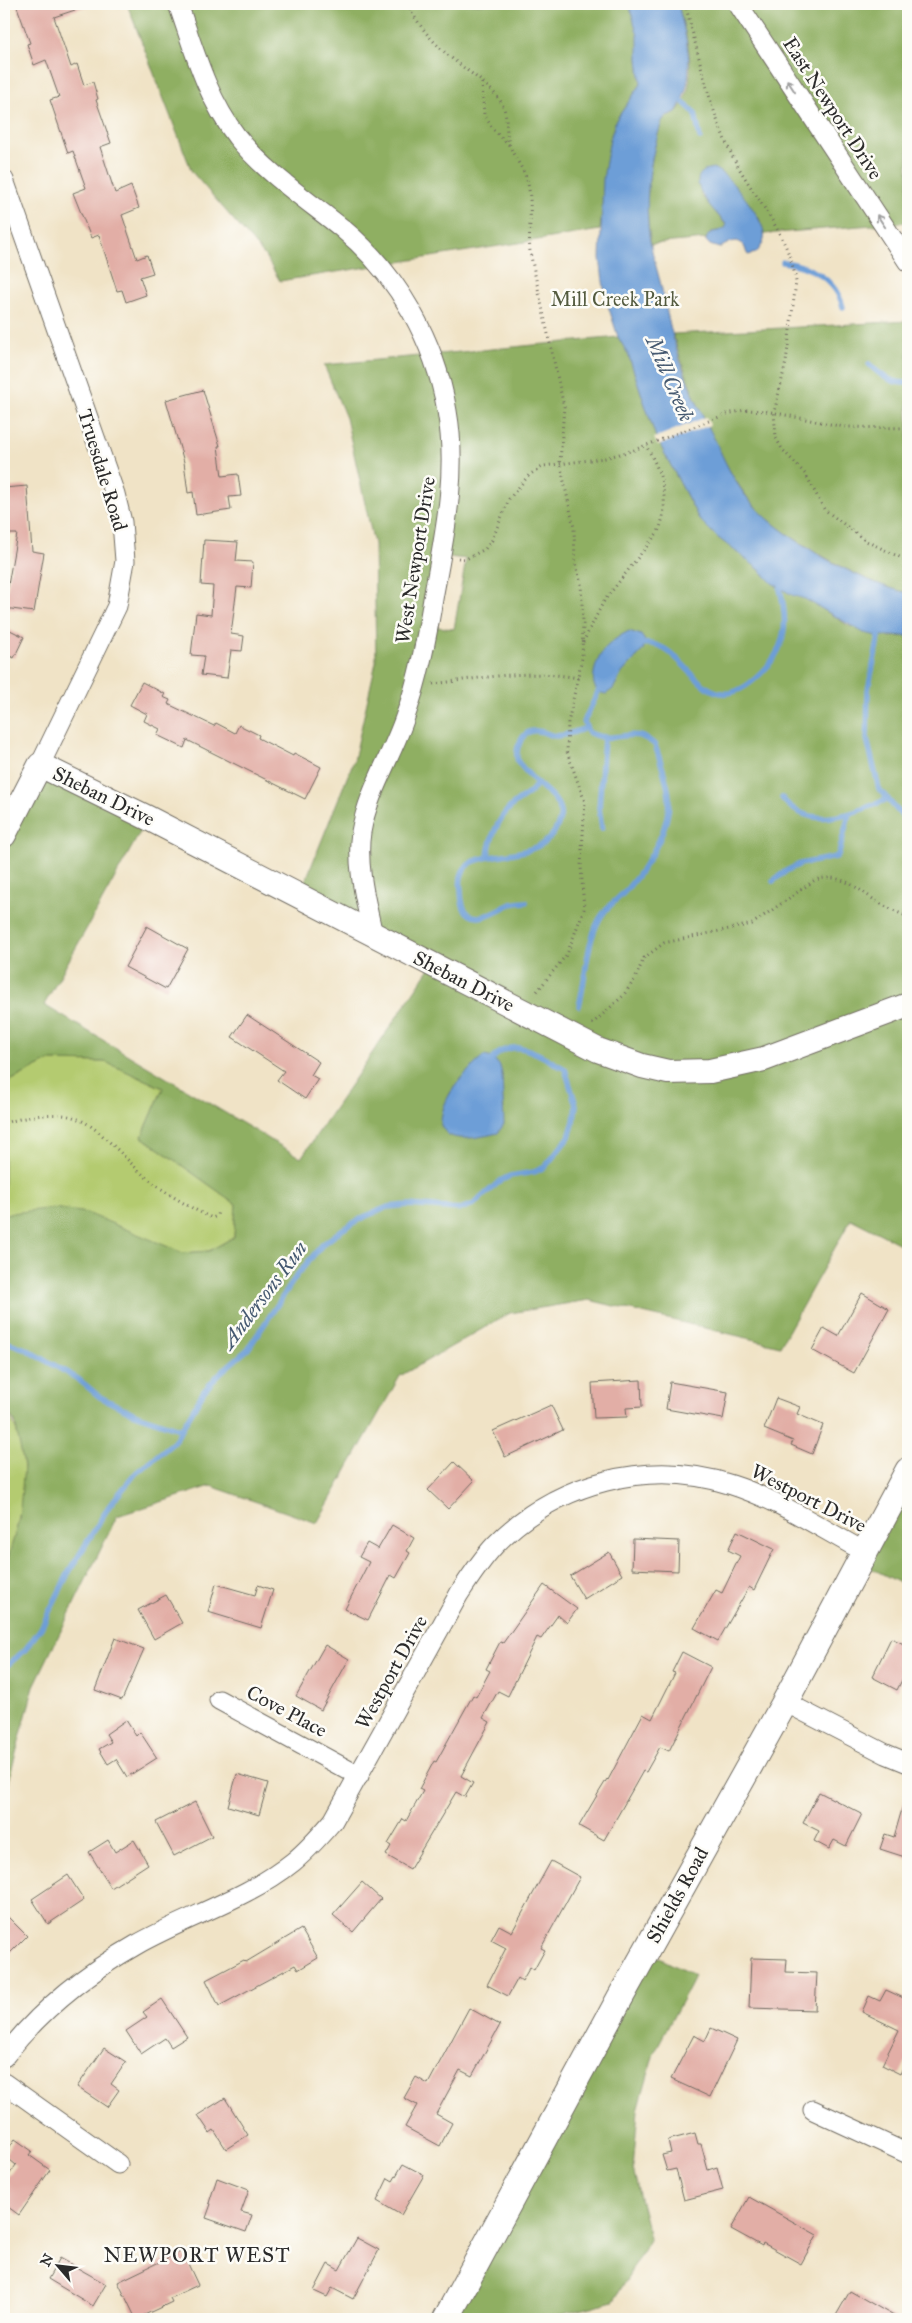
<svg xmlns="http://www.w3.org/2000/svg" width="912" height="2323" viewBox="0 0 912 2323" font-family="'IM FELL Great Primer',serif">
  <rect width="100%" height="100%" fill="#fdfcf7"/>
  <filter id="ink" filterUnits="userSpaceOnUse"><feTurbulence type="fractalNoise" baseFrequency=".02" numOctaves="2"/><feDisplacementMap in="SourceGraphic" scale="10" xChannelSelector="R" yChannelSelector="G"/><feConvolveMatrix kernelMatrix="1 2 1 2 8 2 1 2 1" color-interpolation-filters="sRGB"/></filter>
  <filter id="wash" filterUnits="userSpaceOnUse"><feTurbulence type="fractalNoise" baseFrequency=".0096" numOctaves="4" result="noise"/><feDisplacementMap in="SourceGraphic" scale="20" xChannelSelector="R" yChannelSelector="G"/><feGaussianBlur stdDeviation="1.12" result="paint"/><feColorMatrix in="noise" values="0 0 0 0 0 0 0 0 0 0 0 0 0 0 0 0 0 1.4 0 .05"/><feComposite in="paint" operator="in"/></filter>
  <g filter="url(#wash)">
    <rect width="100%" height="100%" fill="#f0e3c6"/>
    <g fill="#b4cb6f" stroke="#707b4d">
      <polygon points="49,1061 106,1062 163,1088 142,1137 236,1204 234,1237 209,1251 183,1253 138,1235 4,1214 4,1084"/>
      <path d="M4 1407C39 1457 20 1519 4 1572Z"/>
    </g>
    <g fill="#8faf62" stroke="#5d6d46" fill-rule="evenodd">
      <polygon points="127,4 629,4 639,36 638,59 641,84 616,120 610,139 600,230 280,281 265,256 192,172"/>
      <path d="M678 4H908V222L764 234 759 218 708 169 700 175 701 195 726 225V228L723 230 711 232 706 239 651 244C643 202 649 161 662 121 667 115 674 116 678 110 701 79 686 37 678 4Z"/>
      <path d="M908 321V593C880 587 853 573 828 559 805 545 781 532 762 514 722 475 689 388 673 334Z"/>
      <path d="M618 337 628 354 656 437 699 519 717 537 744 556 780 589 805 598 849 626 889 637 908 636V1248L851 1219 780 1346 589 1300 510 1313 400 1376 317 1523 211 1486 117 1516 34 1686 4 1798V1572L19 1520 24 1466 15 1422 4 1407V1214L54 1208 87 1213 183 1253 209 1251 234 1237 236 1204 142 1137 163 1088 105 1062 49 1061 4 1084V835L40 765 148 818 44 1005 301 1158 432 965 299 897 354 760 376 662 374 544 346 418 324 365ZM449 557 466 559 454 629 437 627ZM484 1057 502 1074 501 1092 504 1109 448 1096 459 1081Z"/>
      <polygon points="908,1471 908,1587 859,1562"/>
      <polygon points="646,1951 695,1976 654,2053 638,2110 633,2169 650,2238 614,2301 544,2319 446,2319"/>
    </g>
    <g fill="#6d9ed7" stroke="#4c6481">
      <path d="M629 4H678C687 42 698 76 676 112L666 116 662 121C651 155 645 189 648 225 649 245 656 265 661 285 667 313 673 342 683 369 692 394 704 418 716 442 724 460 733 479 745 495 775 535 860 583 908 593V636H878L864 633 805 599 792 595 772 583 760 570 717 537 699 519 656 437 628 354 618 337 605 296 600 258 603 179 610 139 616 120 641 84 638 59V36Z"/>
      <path d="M713 168C730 175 760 214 764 232 766 241 761 247 756 253L748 255C745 251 746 247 742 244 736 237 726 245 719 248L710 245 706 241C708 228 719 234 726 227V224C716 212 677 175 713 168Z"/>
      <path d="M629 631 641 635 645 641 643 650 622 673 613 689 606 694C585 692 595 662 603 651 610 642 619 636 629 631Z"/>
      <path d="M484 1056 493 1058 500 1066 502 1074 504 1124 498 1133C485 1136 461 1142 449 1135 446 1133 443 1129 441 1126 440 1097 463 1075 484 1056Z"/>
    </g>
    <polygon fill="#f0e3c6" points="706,417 710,425 658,446 654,438"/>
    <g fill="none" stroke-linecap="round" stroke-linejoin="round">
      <g stroke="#6d9ed7" stroke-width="5.5">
        <polyline points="683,102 695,113 700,138"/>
        <path d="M783 262C809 265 836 279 843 307"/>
        <path d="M869 364C880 375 892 384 908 383"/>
        <polyline points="880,631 868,690 867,739 879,789 908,823"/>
        <path d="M638 645C690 631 700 742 767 667 788 644 787 617 780 589L783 584"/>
        <path d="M782 798C810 833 854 813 888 799"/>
        <polyline points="602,828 599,808 604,738"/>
        <path d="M488 856C490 838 499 816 514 804 522 797 532 794 537 783"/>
        <polyline points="773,881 786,871 800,864 836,857 839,853 849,814"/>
        <path d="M526 902C521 902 516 903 511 904 497 909 475 928 464 908 462 903 461 896 461 890 452 833 546 878 560 818 563 800 543 790 533 779 528 774 523 768 518 762 514 750 522 729 537 731 544 731 550 736 556 736 566 736 577 731 586 728"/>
        <path d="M579 1006C586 978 586 945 599 920 606 906 617 901 627 889 647 865 670 830 669 797 668 782 660 760 655 745 631 723 616 747 588 732L584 721 601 686"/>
        <polyline points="4,1341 26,1349 78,1379 100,1397 137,1415 182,1430"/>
        <path d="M4 1668 25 1650 41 1628 69 1572 109 1506 136 1473 174 1442 204 1391 220 1373 248 1349 297 1275 322 1245 343 1229 366 1216 388 1207 408 1205 460 1209 474 1204 500 1181 510 1176 534 1172 545 1167 569 1137 574 1121 576 1105 565 1069C541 1056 516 1035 493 1058"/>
      </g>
    </g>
    <g id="blocks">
      <g fill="#e2aea6">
        <polygon points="16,4 86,4 87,6 54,17 71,67 77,64 84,85 93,82 98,99 96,100 111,143 100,147 115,193 131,186 139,208 122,215 137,259 147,255 153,273 140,277 146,295 126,302 122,290 117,291 99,235 91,238 73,193 86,188 73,151 68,153 50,100 59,97 46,60 34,65 27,44 30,43"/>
        <polygon points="203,390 220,446 218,446 222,476 238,474 241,496 229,497 231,510 196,515 193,492 188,493 184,462 166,400"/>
        <polygon points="27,486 32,551 44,553 34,612 4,608 17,534 4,534 4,488"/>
        <polygon points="204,540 238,542 236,561 253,562 251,588 237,587 231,634 244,636 242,651 231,650 227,678 201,675 204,656 191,655 196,613 211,615 213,586 201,585"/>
        <polygon points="4,627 24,637 14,658 4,653"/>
        <polygon points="142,682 165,694 163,697 170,700 168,704 214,726 216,723 235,733 239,725 259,735 258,738 293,756 294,753 321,767 305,799 187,740 184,748 157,735 160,729 144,721 147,714 130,705"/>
        <polygon points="147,926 188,949 166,989 125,967"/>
        <polygon points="247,1015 319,1062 311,1075 318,1079 305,1099 277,1080 284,1071 232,1037"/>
        <polygon points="862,1293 889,1309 854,1373 812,1350 824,1328 838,1336"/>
        <polygon points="641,1380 642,1407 626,1408 627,1417 594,1418 592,1383"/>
        <polygon points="670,1382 728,1392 723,1419 666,1409"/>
        <polygon points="776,1398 800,1407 797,1414 823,1425 812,1454 791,1445 793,1441 764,1429"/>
        <polygon points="551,1405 563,1430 505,1457 493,1431"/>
        <polygon points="454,1462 474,1481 448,1509 428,1490"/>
        <polygon points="392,1525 414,1538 407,1551 410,1553 396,1578 391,1575 368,1620 345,1609 369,1562 359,1557 367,1543 378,1549"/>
        <polygon points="737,1531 774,1549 754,1590 749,1587 718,1641 694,1628 716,1590 722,1593 740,1556 728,1550"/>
        <polygon points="633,1539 679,1541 678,1571 632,1569"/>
        <polygon points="609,1552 622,1575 584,1599 570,1576"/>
        <polygon points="216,1584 255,1595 258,1585 273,1590 261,1628 208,1612"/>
        <polygon points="544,1585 577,1609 567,1623 558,1615 541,1639 537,1637 508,1696 498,1691 483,1718 490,1722 461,1776 473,1783 465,1797 456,1792 410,1869 386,1855 391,1846 388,1844 403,1819 406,1821 423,1791 419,1789 434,1761 436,1762 473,1695 476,1697 490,1671 486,1669 500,1642 503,1643"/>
        <polygon points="166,1595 182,1623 154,1639 138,1610"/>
        <polygon points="115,1638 144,1649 122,1700 95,1690"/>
        <polygon points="891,1638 908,1646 908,1668 897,1690 872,1677"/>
        <polygon points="325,1645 349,1659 321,1710 296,1696"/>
        <polygon points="682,1652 711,1667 669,1751 660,1747 646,1772 643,1771 604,1840 579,1826 599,1792 607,1779 608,1780 643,1714 652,1719 675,1673 672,1672"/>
        <polygon points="126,1720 136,1736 140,1732 157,1758 127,1777 116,1759 108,1764 99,1749 111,1742 106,1734"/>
        <polygon points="237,1774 268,1783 259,1815 228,1806"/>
        <polygon points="819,1792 862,1814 846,1846 834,1840 829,1849 814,1841 819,1831 803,1823"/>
        <polygon points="195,1802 212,1836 174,1856 156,1822"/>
        <polygon points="904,1802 908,1802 908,1858 880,1849 885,1834 894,1837"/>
        <polygon points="108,1840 115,1852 134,1840 148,1864 111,1888 89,1852"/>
        <polygon points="551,1861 580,1877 541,1948 545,1950 534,1970 530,1967 522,1981 518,1978 508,1996 487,1985 506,1948 491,1940 499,1925 512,1932"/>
        <polygon points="68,1875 84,1900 48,1924 32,1899"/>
        <polygon points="362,1882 381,1899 353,1932 333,1915"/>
        <polygon points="4,1913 27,1936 4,1959"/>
        <polygon points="301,1929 318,1958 298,1970 295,1965 219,2006 206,1980 244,1960 246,1962"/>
        <polygon points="751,1958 787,1959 786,1972 817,1973 815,2010 749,2008"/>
        <polygon points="886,1990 908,2000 908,2057 900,2074 882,2065 899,2030 862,2012 869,1996 880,2001"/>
        <polygon points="162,1999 187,2037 171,2047 165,2038 141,2054 126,2031 147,2017 143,2012"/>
        <polygon points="469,2008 500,2025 472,2076 460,2070 436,2114 452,2123 440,2146 405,2127 417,2105 404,2098 416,2077 428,2084"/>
        <polygon points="711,2028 737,2040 710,2097 671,2079 694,2035 705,2041"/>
        <polygon points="104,2048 126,2062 111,2084 119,2090 107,2107 77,2087"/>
        <polygon points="225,2098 248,2135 226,2149 214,2130 210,2133 198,2115"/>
        <polygon points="695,2133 698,2144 701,2144 708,2170 717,2167 723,2190 684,2200 676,2169 667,2171 662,2155 671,2153 668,2140"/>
        <polygon points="15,2139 32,2151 29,2155 50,2170 19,2215 4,2204 4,2182 16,2165 4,2155"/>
        <polygon points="403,2164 424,2175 401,2215 377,2201 388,2178 393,2181"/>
        <polygon points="217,2178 249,2190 241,2212 252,2215 246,2232 206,2218 211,2204 209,2203"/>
        <polygon points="749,2197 817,2235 801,2264 763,2243 762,2246 731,2229"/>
        <polygon points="357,2238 379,2250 353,2299 332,2288 327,2297 314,2291 328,2264 339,2270"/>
        <polygon points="182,2251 198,2285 170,2298 172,2302 136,2319 118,2282"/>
        <polygon points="60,2258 106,2284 93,2306 48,2279"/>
        <polygon points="850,2291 899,2319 834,2319"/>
      </g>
    </g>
  </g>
  <g filter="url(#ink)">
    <use href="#blocks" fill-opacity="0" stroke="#706b61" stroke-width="1"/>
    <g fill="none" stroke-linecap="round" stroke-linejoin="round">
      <defs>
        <g id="minor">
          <path d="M178 4C194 50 207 98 237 137 266 173 307 200 343 229 398 275 435 341 447 411 458 472 445 533 434 593 427 636 419 679 404 720 391 757 368 792 361 832 356 866 366 902 373 935"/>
          <polyline points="738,4 908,262"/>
          <polyline points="4,180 115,494 122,522 125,561 117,606 40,765"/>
          <polyline points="219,1700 359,1776"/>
          <polyline points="785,1702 886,1754 908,1763"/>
          <path d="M4 2057C40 2010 85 1974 136 1945 187 1916 247 1899 293 1862 308 1850 320 1836 333 1821L459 1594C470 1577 481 1560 495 1545 556 1482 649 1458 732 1485 779 1500 822 1529 865 1552"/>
          <polyline points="4,2083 118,2164"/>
          <polyline points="813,2110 908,2154"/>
        </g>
        <polyline id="tertiary" points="4,835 40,765 148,818 598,1050 642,1066 668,1072 710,1071 764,1059 908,1005"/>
        <polyline id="secondary" points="446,2319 620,1998 785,1702 908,1471"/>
      </defs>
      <use href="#minor" stroke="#706b61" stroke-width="21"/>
      <use href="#tertiary" stroke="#706b61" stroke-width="26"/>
      <use href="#secondary" stroke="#706b61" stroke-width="28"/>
      <g stroke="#706b61" stroke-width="3" stroke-dasharray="1 4" stroke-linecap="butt">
        <path d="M408 4C418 27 439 49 459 64 473 75 489 85 499 99 509 113 505 125 508 139 511 156 525 168 528 184 533 206 528 229 530 252L564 407 560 463 574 528 575 561 581 584 583 622 582 658 568 723 567 752 585 802 581 866 584 909 567 954 535 994"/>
        <path d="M685 4C699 54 708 106 731 153 752 196 789 232 796 282L786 362 774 413 776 438 782 449 806 475 824 509 866 541 908 561"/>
        <polyline points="482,83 484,115 494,130 509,145"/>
        <polyline points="458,558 466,559 485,549 492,540 509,499 529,475 544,466 605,458 634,450 727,414 745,410 766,411 844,427 908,428"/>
        <path d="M583 642 604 601 658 532C671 503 662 472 646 446"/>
        <path d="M433 684C481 678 530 669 578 678"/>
        <path d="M592 1024 623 996 635 979 644 958 664 943 752 924 815 880C841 872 856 888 876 901 886 907 897 912 908 917"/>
        <path d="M4 1123C78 1103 85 1118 136 1168 155 1187 188 1207 212 1218L217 1216 218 1210"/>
      </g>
      <use href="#minor" stroke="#fff" stroke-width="19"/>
      <use href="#tertiary" stroke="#fff" stroke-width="24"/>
      <use href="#secondary" stroke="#fff" stroke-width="26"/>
    </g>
    <defs><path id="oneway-shaft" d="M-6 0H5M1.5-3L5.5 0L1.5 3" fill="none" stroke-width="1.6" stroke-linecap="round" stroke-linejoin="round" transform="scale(1.25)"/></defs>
    <g stroke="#a0a0a0">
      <use href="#oneway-shaft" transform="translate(791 86) rotate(-123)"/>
      <use href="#oneway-shaft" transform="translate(881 221) rotate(-124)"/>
    </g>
  </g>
  <g text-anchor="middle" stroke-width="5" stroke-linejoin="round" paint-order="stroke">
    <g font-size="20" fill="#2b2b2b" stroke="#fdfcf7">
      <text transform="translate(833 108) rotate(57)" y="7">East Newport Drive</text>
      <text transform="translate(103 470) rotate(73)" y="7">Truesdale Road</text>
      <text transform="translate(415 560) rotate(-81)" y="7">West Newport Drive</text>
      <text transform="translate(104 796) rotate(26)" y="7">Sheban Drive</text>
      <text transform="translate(464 981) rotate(27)" y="7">Sheban Drive</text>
      <text transform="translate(809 1498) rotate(27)" y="7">Westport Drive</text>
      <text transform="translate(391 1672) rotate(-61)" y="7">Westport Drive</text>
      <text transform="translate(287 1711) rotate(28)" y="7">Cove Place</text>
      <text transform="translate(677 1895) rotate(-61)" y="7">Shields Road</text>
    </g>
    <g font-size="20" fill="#545b3f" stroke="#fdfcf7">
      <text x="615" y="306">Mill Creek Park</text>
    </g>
    <g font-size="21" font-style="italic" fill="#455970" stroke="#fdfcf7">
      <text transform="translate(670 379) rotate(67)" y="7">Mill Creek</text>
      <text transform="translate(264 1295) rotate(-53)" y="7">Andersons Run</text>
    </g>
    <g font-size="21" letter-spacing="1" fill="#2b2b2b" stroke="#fdfcf7">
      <text x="197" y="2262">NEWPORT WEST</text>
    </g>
  </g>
  <rect width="912" height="2323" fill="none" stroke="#fdfcf7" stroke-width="20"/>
  <g transform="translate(58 2266) rotate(298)" stroke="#fdfcf7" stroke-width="4" paint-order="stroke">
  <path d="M0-4L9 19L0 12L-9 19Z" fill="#2b2b2b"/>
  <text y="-8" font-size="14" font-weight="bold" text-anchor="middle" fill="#2b2b2b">N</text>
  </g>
</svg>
